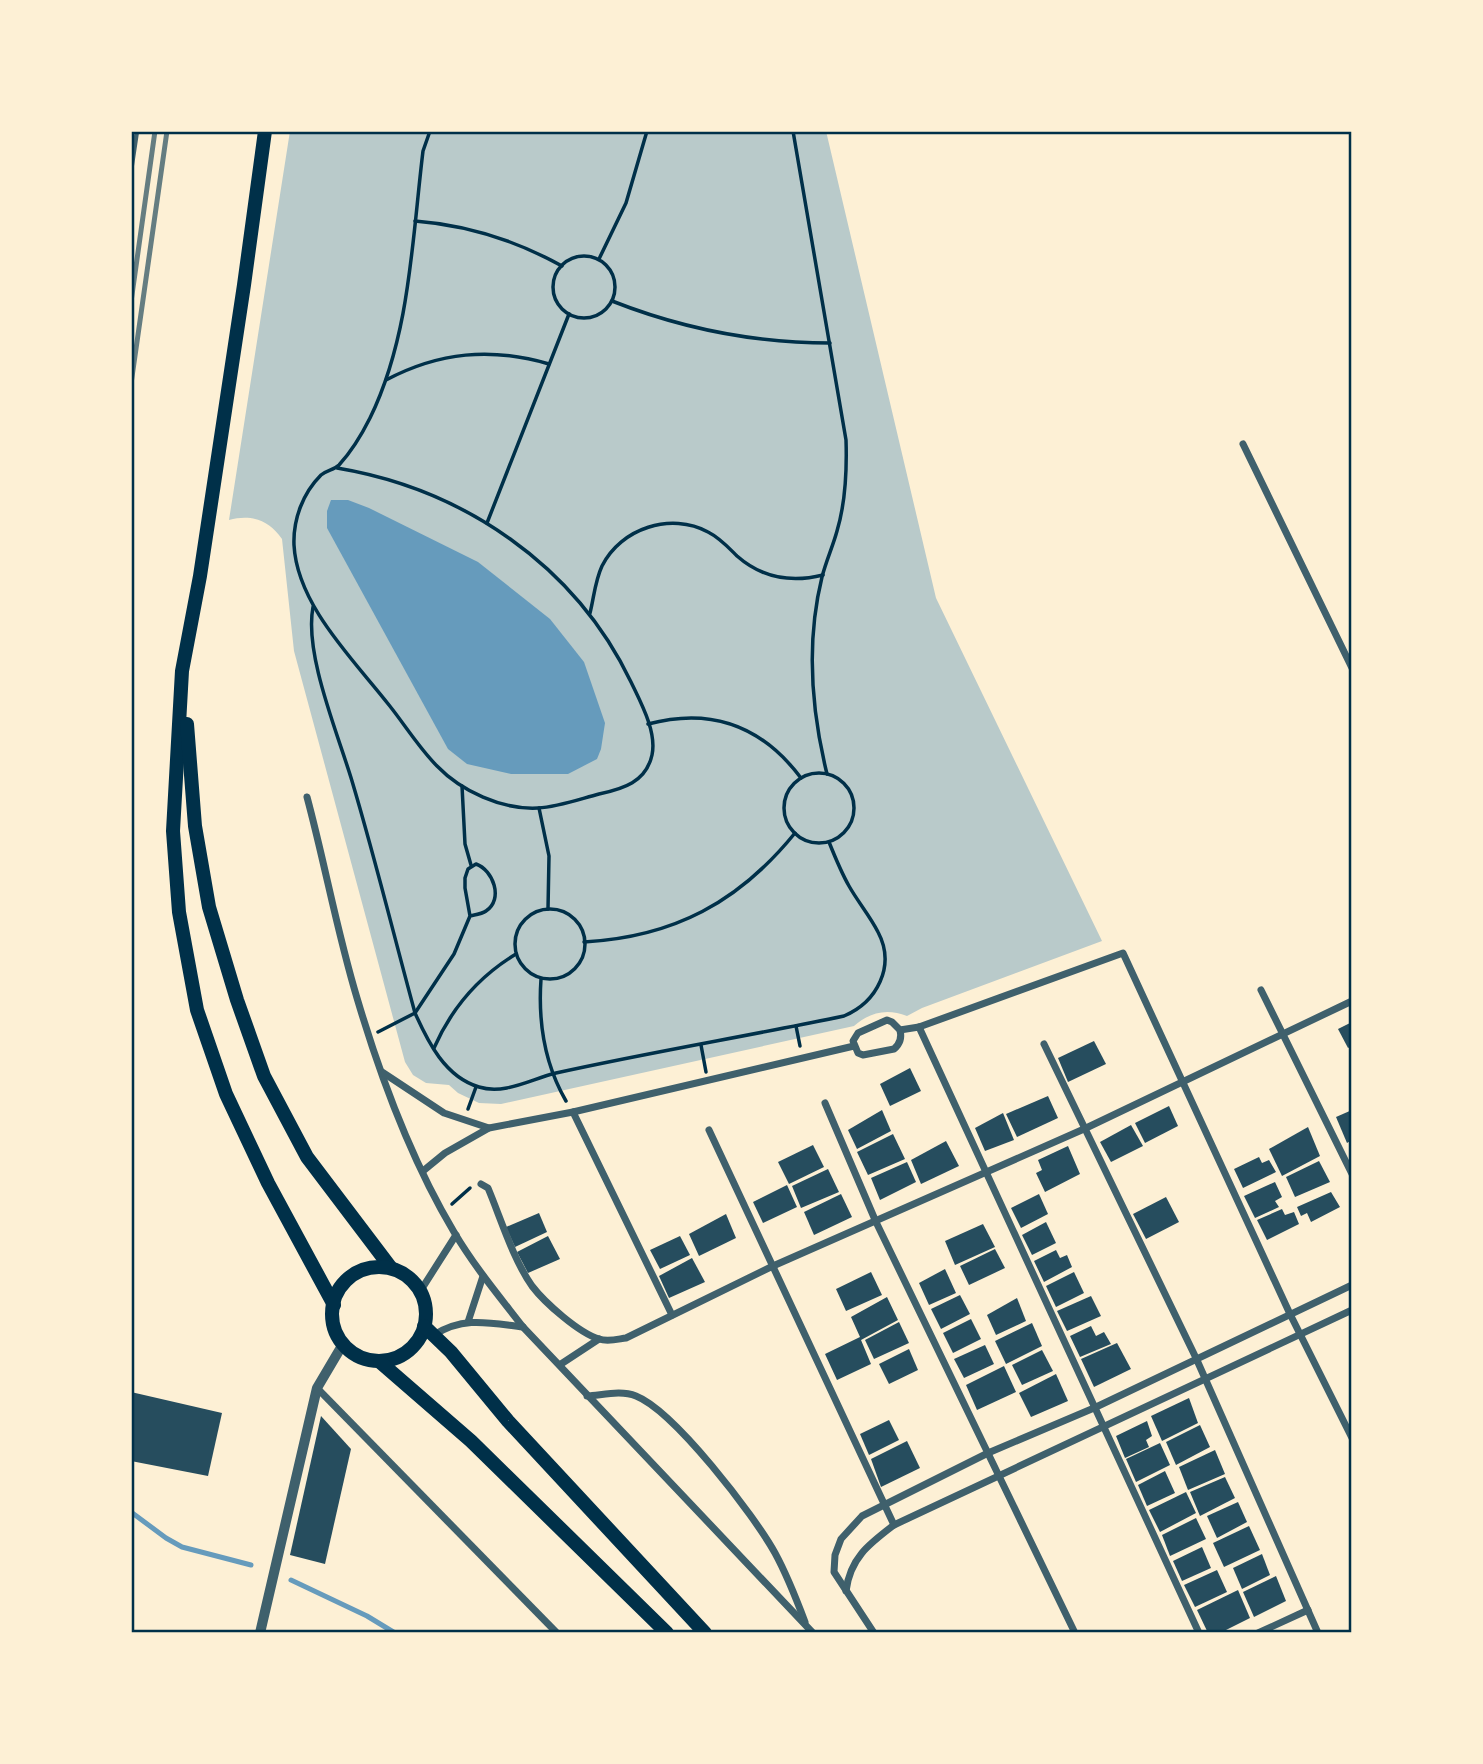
<svg xmlns="http://www.w3.org/2000/svg" width="1483" height="1764" viewBox="0 0 1483 1764" font-family="'PT Sans Narrow',sans-serif">
  <rect width="100%" height="100%" fill="#fdf0d5"/>
  <path fill="#b9caca" d="M290 131H826L936 598 1102 941 922 1008 907 1016C887 1008 870 1012 854 1026L501 1104 479 1103 458 1093 449 1085 426 1083 413 1075 405 1062 294 651 282 539C269 520 251 514 229 520Z"/>
  <polygon fill="#669bbc" points="331,500 348,500 369,508 478,562 550,619 584,662 605,723 601,749 597,759 568,774 511,774 467,764 448,749 327,528 327,511"/>
  <g fill="none" stroke-linecap="round" stroke-linejoin="round">
    <g stroke="#669bbc" stroke-width="5">
      <polyline points="131,1512 166,1538 182,1547 251,1565"/>
      <polyline points="291,1580 367,1616 395,1633"/>
    </g>
  </g>
  <g fill="#264d5e">
    <polygon points="1352,1022 1352,1046 1348,1048 1338,1029"/>
    <polygon points="1094,1041 1106,1064 1068,1082 1058,1058"/>
    <polygon points="910,1068 921,1091 890,1106 880,1084"/>
    <polygon points="1048,1096 1058,1118 1017,1137 1006,1114"/>
    <polygon points="1169,1106 1178,1126 1145,1143 1135,1123"/>
    <polygon points="882,1110 891,1131 857,1149 848,1130"/>
    <polygon points="1352,1110 1352,1140 1347,1143 1336,1117"/>
    <polygon points="1003,1113 1014,1140 985,1151 975,1128"/>
    <polygon points="1131,1125 1143,1146 1111,1162 1100,1142"/>
    <polygon points="1308,1127 1320,1156 1282,1176 1269,1149"/>
    <polygon points="893,1134 905,1159 868,1175 857,1152"/>
    <polygon points="946,1141 959,1166 921,1184 911,1160"/>
    <polygon points="813,1145 824,1167 789,1184 778,1162"/>
    <polygon points="1068,1146 1080,1174 1045,1192 1036,1173 1042,1170 1038,1160"/>
    <polygon points="1259,1157 1262,1163 1269,1160 1276,1172 1243,1188 1234,1169"/>
    <polygon points="1319,1161 1330,1182 1295,1197 1286,1177"/>
    <polygon points="907,1162 916,1182 880,1200 871,1178"/>
    <polygon points="828,1169 839,1192 801,1208 792,1186"/>
    <polygon points="1275,1182 1282,1197 1275,1201 1279,1207 1255,1218 1244,1196"/>
    <polygon points="787,1185 797,1207 763,1223 753,1202"/>
    <polygon points="1331,1192 1340,1207 1311,1222 1307,1213 1301,1216 1297,1207"/>
    <polygon points="841,1194 852,1217 814,1235 804,1212"/>
    <polygon points="1039,1194 1048,1214 1021,1228 1011,1208"/>
    <polygon points="1166,1197 1179,1222 1146,1239 1133,1214"/>
    <polygon points="1282,1209 1285,1215 1294,1212 1299,1224 1267,1240 1257,1220"/>
    <polygon points="539,1213 547,1232 515,1247 506,1227"/>
    <polygon points="726,1214 736,1238 699,1256 689,1234"/>
    <polygon points="1046,1222 1056,1243 1032,1255 1022,1235"/>
    <polygon points="983,1224 995,1247 955,1265 945,1241"/>
    <polygon points="548,1236 560,1259 528,1273 517,1252"/>
    <polygon points="680,1236 690,1255 660,1269 650,1250"/>
    <polygon points="995,1249 1005,1268 969,1285 960,1266"/>
    <polygon points="1056,1250 1060,1258 1067,1255 1072,1267 1044,1282 1034,1261"/>
    <polygon points="692,1258 705,1282 669,1298 659,1276"/>
    <polygon points="945,1269 956,1293 929,1305 919,1283"/>
    <polygon points="871,1272 882,1295 846,1311 836,1289"/>
    <polygon points="1074,1272 1084,1293 1056,1307 1046,1286"/>
    <polygon points="960,1295 970,1314 941,1329 931,1309"/>
    <polygon points="1091,1296 1101,1316 1067,1331 1057,1311"/>
    <polygon points="887,1297 898,1320 861,1340 871,1364 837,1380 825,1354 860,1337 851,1317"/>
    <polygon points="1017,1298 1026,1321 996,1335 987,1315"/>
    <polygon points="971,1319 981,1339 953,1353 943,1333"/>
    <polygon points="899,1322 909,1343 874,1359 865,1340"/>
    <polygon points="1032,1323 1042,1346 1006,1364 995,1341"/>
    <polygon points="1091,1326 1096,1336 1104,1332 1111,1344 1080,1357 1070,1336"/>
    <polygon points="1117,1343 1131,1369 1094,1387 1081,1359"/>
    <polygon points="985,1345 994,1364 964,1378 954,1359"/>
    <polygon points="909,1349 918,1370 889,1384 879,1364"/>
    <polygon points="1042,1350 1053,1371 1022,1385 1012,1365"/>
    <polygon points="1004,1366 1016,1392 977,1410 966,1385"/>
    <polygon points="1056,1374 1068,1401 1031,1417 1019,1393"/>
    <polygon points="131,1392 222,1413 208,1476 131,1461"/>
    <polygon points="1189,1398 1198,1423 1162,1441 1151,1416"/>
    <polygon points="321,1416 351,1449 325,1564 290,1555"/>
    <polygon points="889,1420 899,1440 869,1455 860,1434"/>
    <polygon points="1147,1421 1152,1436 1146,1440 1149,1447 1125,1458 1116,1436"/>
    <polygon points="1200,1425 1210,1447 1176,1465 1166,1442"/>
    <polygon points="907,1441 920,1468 881,1487 871,1459"/>
    <polygon points="1160,1443 1170,1465 1136,1482 1126,1459"/>
    <polygon points="1215,1450 1225,1474 1188,1490 1179,1467"/>
    <polygon points="1165,1471 1175,1493 1147,1506 1138,1485"/>
    <polygon points="1225,1477 1235,1498 1200,1516 1190,1492"/>
    <polygon points="1186,1492 1196,1513 1160,1532 1149,1510"/>
    <polygon points="1238,1502 1247,1522 1217,1538 1207,1516"/>
    <polygon points="1196,1518 1206,1539 1170,1556 1162,1535"/>
    <polygon points="1249,1526 1260,1550 1224,1567 1213,1543"/>
    <polygon points="1202,1547 1211,1568 1182,1581 1173,1561"/>
    <polygon points="1262,1554 1270,1575 1242,1589 1233,1568"/>
    <polygon points="1217,1570 1227,1592 1195,1607 1184,1585"/>
    <polygon points="1276,1576 1286,1601 1254,1617 1243,1592"/>
    <polygon points="1238,1590 1250,1618 1220,1633 1208,1633 1197,1610"/>
  </g>
  <g fill="none" stroke-linecap="round" stroke-linejoin="round">
    <g stroke="#003049" stroke-width="3.5">
      <path d="M793 131 846 440C847 471 846 501 837 531 833 546 826 561 822 577 806 642 811 709 827 774"/>
      <path d="M415 221C468 225 515 240 562 266"/>
      <circle cx="584" cy="287" r="31"/>
      <polyline points="599,259 626,203 647,131"/>
      <path d="M612 301C683 329 754 343 830 343"/>
      <path d="M386 380C439 352 491 347 549 364"/>
      <path d="M337 468C463 489 575 565 631 682 641 703 657 732 652 755 646 782 623 789 599 794 580 799 558 807 538 808 502 810 461 791 437 766 419 748 405 725 389 705 354 660 297 605 294 545 293 519 303 493 321 475 327 470 334 470 339 465 351 452 362 434 370 418 410 336 412 241 423 151L430 131"/>
      <polyline points="487,523 569,314"/>
      <path d="M313 607C304 654 338 734 352 781 375 858 394 936 415 1013 428 1042 445 1077 479 1087 505 1095 531 1079 556 1073 651 1052 748 1036 844 1016 877 1002 896 966 878 932 870 916 858 902 849 886 841 872 835 857 829 842"/>
      <path d="M590 613C594 597 595 581 602 566 621 528 671 512 708 532 720 538 728 547 737 556 762 578 791 583 823 575"/>
      <path d="M648 724C711 707 762 726 801 778"/>
      <circle cx="819" cy="808" r="35"/>
      <polyline points="462,786 465,844 471,865"/>
      <polyline points="539,808 549,856 548,909"/>
      <circle cx="550" cy="944" r="35"/>
      <path d="M584 942C674 937 739 902 795 833"/>
      <path d="M541 979C538 1022 544 1063 566 1101"/>
      <polyline points="796,1026 800,1046"/>
      <path d="M378 1032 415 1013 454 954 470 916C474 915 482 914 486 911 504 899 493 870 476 864L468 869 465 878V888L470 916"/>
      <polyline points="701,1045 706,1072"/>
      <path d="M434 1048C452 1007 478 977 516 954"/>
      <polyline points="468,1109 476,1087"/>
      <polyline points="452,1204 470,1188"/>
    </g>
    <polyline stroke="#3f606c" stroke-width="4.5" points="131,171 137,131"/>
    <g stroke="#3f606c" stroke-width="7">
      <polyline points="1243,444 1352,668"/>
      <path d="M307 797C325 864 337 932 357 998 381 1079 411 1160 454 1232 474 1266 499 1296 523 1327L813 1633"/>
      <polyline points="1261,990 1352,1174"/>
      <path d="M887 1020 892 1022 900 1030C902 1038 900 1044 894 1049L863 1055 858 1053 853 1041 858 1033Z"/>
      <polyline points="919,1027 1199,1633"/>
      <polyline points="900,1030 919,1027 1123,953 1290,1314 1352,1438"/>
      <polyline points="1044,1044 1196,1358 1318,1633"/>
      <polyline points="382,1072 444,1113 489,1128"/>
      <polyline points="825,1103 876,1222 1075,1633"/>
      <polyline points="573,1112 672,1315"/>
      <polyline points="709,1130 894,1525"/>
      <polyline points="423,1171 445,1153 489,1128 573,1112 854,1046"/>
      <path d="M481 1184 488 1188C501 1219 513 1259 532 1286 545 1303 579 1333 599 1339 608 1342 618 1339 626 1338L773 1266 1084 1129 1352 1001"/>
      <polyline points="421,1290 456,1235"/>
      <polyline points="468,1322 483,1276"/>
      <path d="M434 1335C464 1316 489 1323 523 1327"/>
      <polyline points="561,1364 599,1339"/>
      <polyline points="317,1388 557,1633"/>
      <path d="M587 1396C603 1395 621 1390 636 1396 674 1411 754 1515 775 1553 787 1575 796 1598 805 1622"/>
      <path d="M846 1591C850 1558 869 1544 894 1525L1352 1310"/>
      <polyline points="874,1633 834,1572 835,1555 841,1539 862,1516 988,1453 1094,1408 1352,1285"/>
      <polyline points="1258,1633 1308,1610"/>
    </g>
    <polyline stroke="#3f606c" stroke-width="10" points="260,1633 317,1388 343,1344"/>
    <g stroke="#003049" stroke-width="14">
      <polyline points="265,131 244,285 200,576 182,671 173,831 179,912 197,1010 226,1094 268,1183 334,1305"/>
      <polyline points="187,724 195,826 209,907 237,1000 264,1076 307,1157 391,1268"/>
      <circle cx="379" cy="1314" r="47"/>
      <polyline points="424,1326 451,1352 508,1421 705,1633"/>
      <polyline points="380,1362 471,1441 667,1633"/>
    </g>
    <g stroke="#657d81" stroke-width="5">
      <polyline points="131,302 155,131"/>
      <polyline points="131,384 167,131"/>
    </g>
  </g>
  <rect width="1483" height="1764" fill="none" stroke="#fdf0d5" stroke-width="266"/>
  <rect x="133" y="133" width="1217" height="1498" fill="none" stroke="#003049" stroke-width="2.5"/>
</svg>
